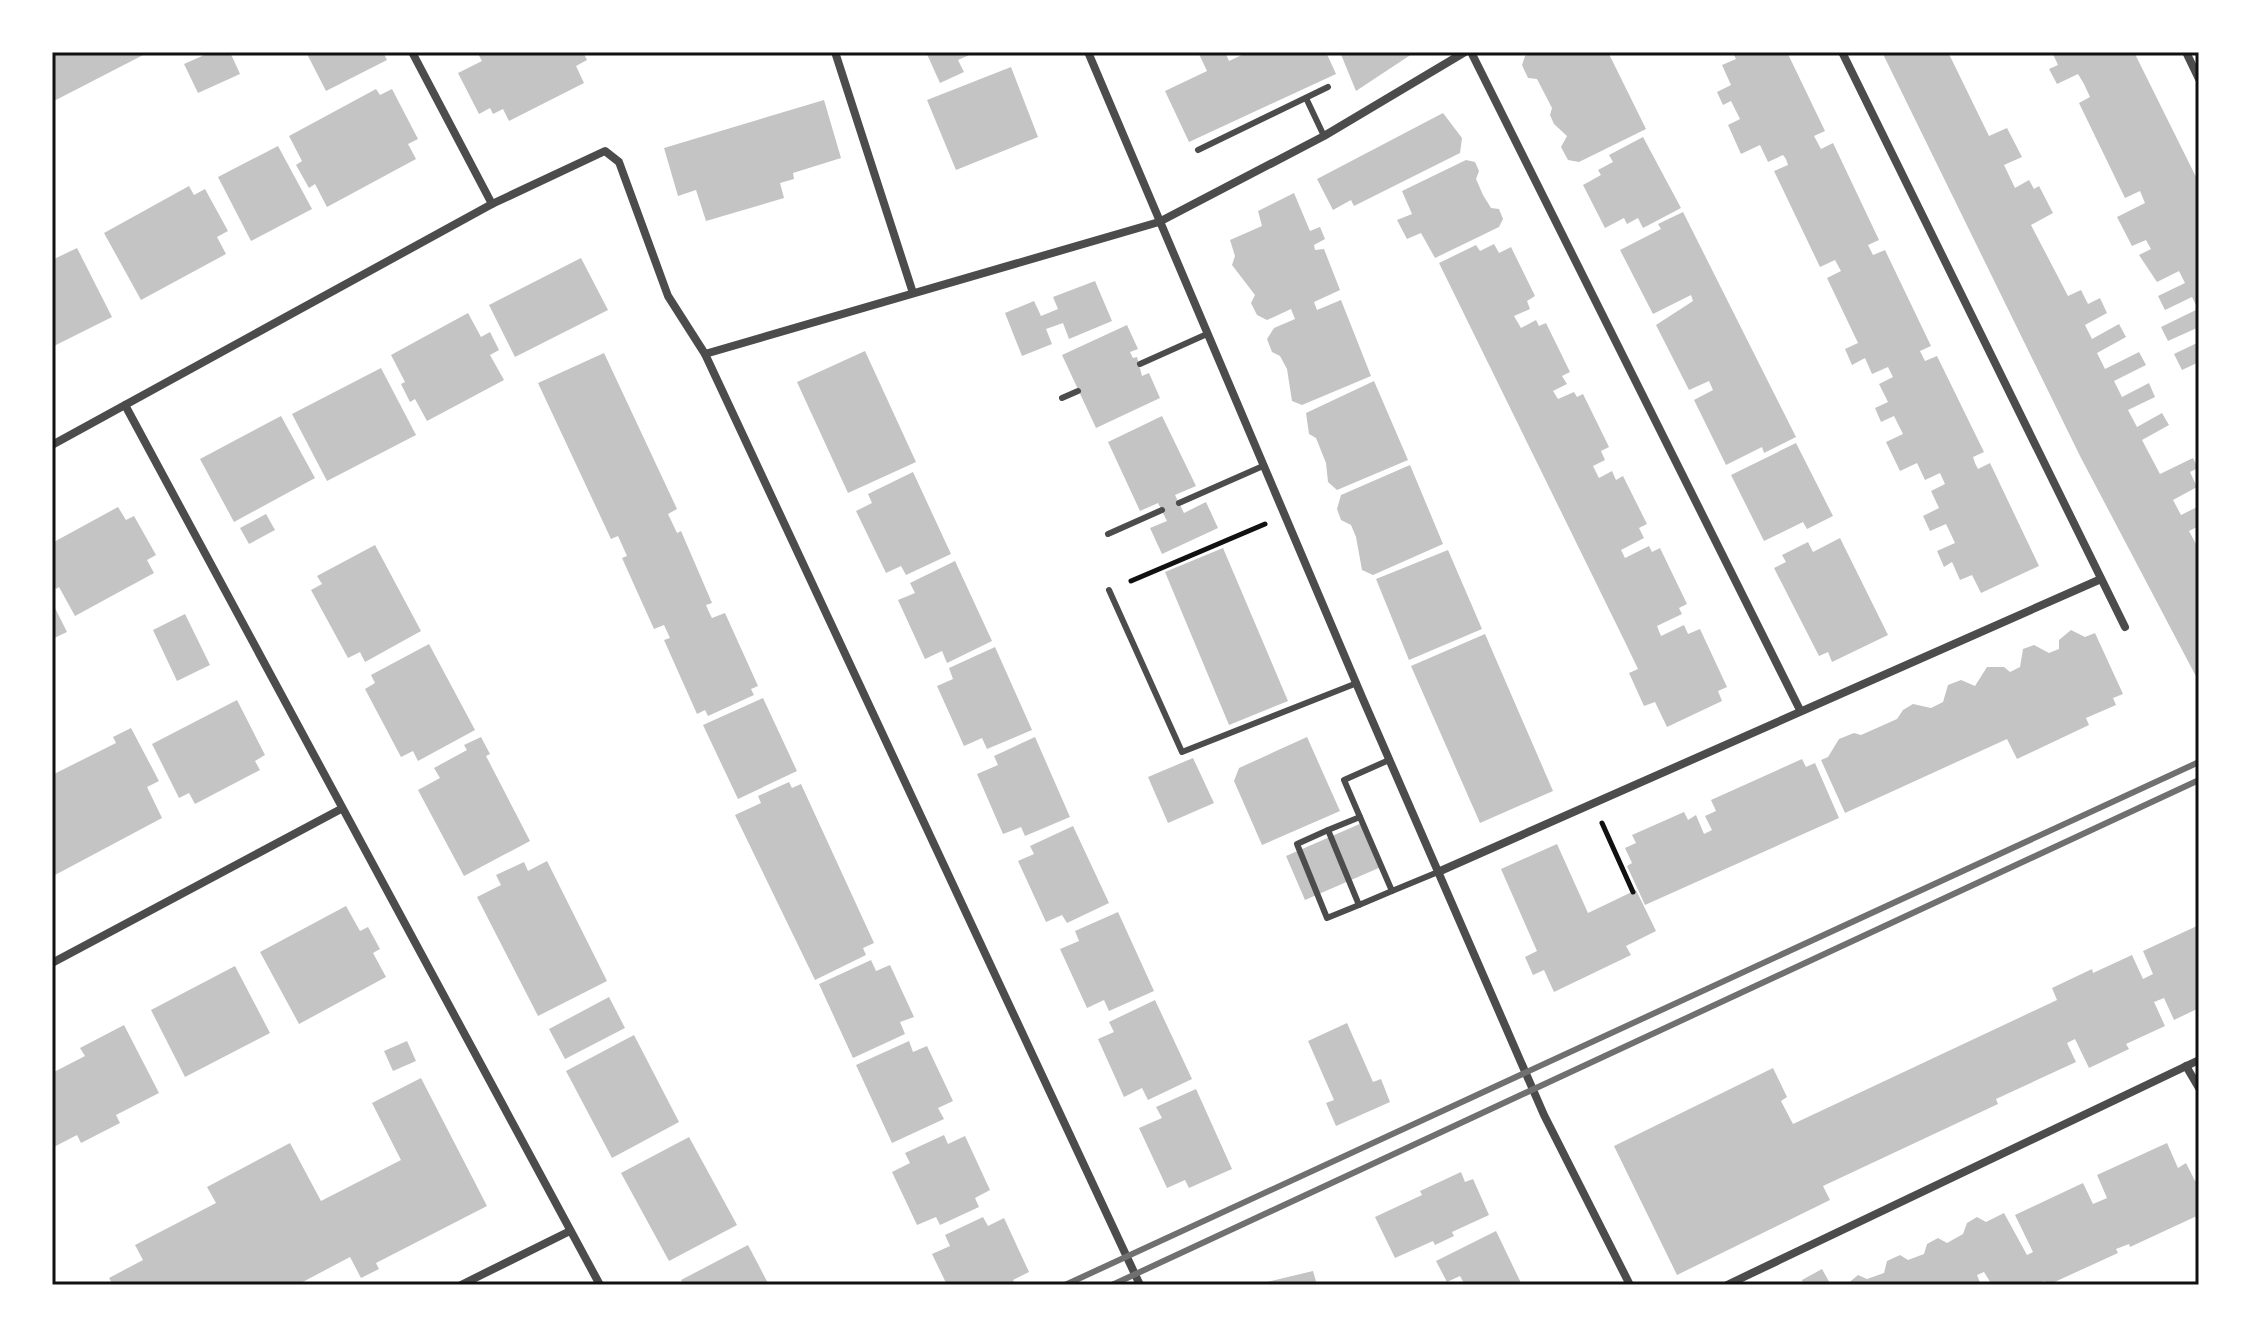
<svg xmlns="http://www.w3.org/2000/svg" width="2251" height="1337" viewBox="0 0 2251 1337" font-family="Overpass,sans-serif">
  <rect width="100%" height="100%" fill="#fff"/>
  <g fill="#c4c4c4">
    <polygon points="52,52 149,52 52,102"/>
    <polygon points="211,52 230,52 240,74 198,93 184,64"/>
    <polygon points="306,52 383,52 387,60 326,91"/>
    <polygon points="477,52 583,52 587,60 576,66 584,83 509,121 503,109 493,114 490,108 479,114 458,73 482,61"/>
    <polygon points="926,52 976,52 958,60 964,72 940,83"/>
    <polygon points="1198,52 1225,52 1229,61 1248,52 1326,52 1336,74 1189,142 1165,91 1207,71"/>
    <polygon points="1340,52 1415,52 1356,91"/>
    <polygon points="1532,52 1608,52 1646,129 1579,162 1568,160 1561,147 1567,136 1554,124 1550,115 1552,108 1537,79 1528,78 1522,65 1525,56"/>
    <polygon points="1787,52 1825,131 1814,136 1821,149 1833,143 1879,240 1868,245 1873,255 1885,250 1931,346 1920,351 1925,361 1937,356 1984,452 1973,457 1975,463 1978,469 1990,463 2039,566 1981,593 1972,575 1960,580 1952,562 1944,567 1937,551 1955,543 1946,524 1930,531 1923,516 1939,508 1931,491 1945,484 1940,473 1925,480 1917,463 1900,471 1886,442 1903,434 1894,416 1881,422 1875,408 1888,402 1879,384 1893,377 1888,367 1872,374 1865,358 1852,365 1845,349 1858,343 1827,278 1841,271 1835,260 1820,267 1774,171 1788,165 1786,159 1783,155 1768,162 1760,145 1741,154 1728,125 1740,119 1731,101 1723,105 1717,92 1731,85 1722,65 1736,59 1733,53 1736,52"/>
    <polygon points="1882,52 1948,52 1989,136 2007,128 2022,157 2004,165 2015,188 2029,180 2034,189 2039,186 2053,213 2031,225 2068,296 2081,290 2088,304 2100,298 2107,313 2085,325 2092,339 2119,324 2126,337 2097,353 2105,369 2139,352 2146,365 2114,381 2122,397 2149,383 2155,397 2128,410 2137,427 2162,413 2169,425 2142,440 2160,474 2193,458 2198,468 2190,472 2197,487 2173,500 2181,515 2199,506 2199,526 2189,531 2196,544 2199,542 2199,682 2080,456"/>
    <polygon points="2052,52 2134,52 2199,183 2199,327 2168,341 2161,327 2198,309 2192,297 2165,310 2158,296 2185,283 2179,271 2157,282 2139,255 2151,249 2146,240 2132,246 2117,217 2145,203 2140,191 2125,198 2079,103 2090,97 2084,84 2078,74 2057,84 2049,69 2058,65"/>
    <polygon points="1011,67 1038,137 956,170 927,100"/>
    <polygon points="376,89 380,95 392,89 418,139 408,144 416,159 327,207 315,184 309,188 296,165 302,161 289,136"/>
    <polygon points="824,100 841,158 793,173 794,179 780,183 784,198 706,221 696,190 678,196 664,148"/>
    <polygon points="1443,113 1462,138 1460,153 1354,206 1351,200 1333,210 1317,179"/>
    <polygon points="1643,137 1681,208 1643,228 1638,218 1627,224 1624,218 1605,228 1583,185 1601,175 1598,170 1613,162 1609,155"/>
    <polygon points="278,146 312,209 251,241 218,177"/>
    <polygon points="1466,160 1475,162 1479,171 1476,179 1483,195 1491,208 1499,209 1503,219 1499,227 1435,258 1421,233 1407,239 1397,220 1412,214 1402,191"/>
    <polygon points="189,186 194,195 205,189 228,231 217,237 226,254 141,300 104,233"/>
    <polygon points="1294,193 1310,231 1320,227 1325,239 1314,245 1315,250 1324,249 1340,290 1314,302 1317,310 1341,300 1371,376 1302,405 1292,401 1287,369 1280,356 1272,352 1267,339 1274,328 1295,319 1291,309 1267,320 1257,315 1251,303 1255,295 1232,265 1235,256 1230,240 1262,226 1258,211"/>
    <polygon points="1683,212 1796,437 1764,453 1762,447 1726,465 1694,400 1713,390 1709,381 1689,390 1656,325 1693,301 1691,295 1653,314 1620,250 1661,229 1658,224"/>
    <polygon points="1494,244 1499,253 1511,247 1535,296 1527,301 1530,309 1514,316 1521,328 1536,320 1539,326 1546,323 1570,372 1562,376 1567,384 1553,391 1558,399 1574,392 1577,397 1583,394 1609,447 1601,451 1605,460 1593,466 1599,478 1612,471 1616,480 1623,476 1647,524 1639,528 1644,538 1621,550 1625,558 1649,546 1652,552 1660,548 1687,604 1679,608 1682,614 1657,626 1661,636 1684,625 1688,634 1700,629 1727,687 1718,691 1722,701 1667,727 1655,702 1644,706 1629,673 1638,669 1627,646 1439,263 1476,245 1480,251"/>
    <polygon points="77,248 112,317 52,347 52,260"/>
    <polygon points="581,258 608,310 515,357 489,305"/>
    <polygon points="1095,281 1112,321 1069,339 1063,323 1046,329 1052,344 1022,356 1005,313 1034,301 1041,316 1058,309 1053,297"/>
    <polygon points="468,313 481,337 490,332 499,350 490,355 504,380 427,421 415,399 410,402 401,384 405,382 391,355"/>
    <polygon points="1127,325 1138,349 1130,352 1133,358 1137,357 1142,376 1149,373 1160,398 1096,428 1062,355"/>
    <polygon points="2199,342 2199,362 2182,370 2174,354"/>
    <polygon points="865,351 916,462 848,493 797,382"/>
    <polygon points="604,353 677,509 668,514 677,533 681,531 712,603 706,605 709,612 712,618 725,613 758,686 751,689 754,695 708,716 705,710 697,714 664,640 670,638 664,625 654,629 622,558 627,556 618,536 611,539 538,383"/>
    <polygon points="381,368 416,435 327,481 292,414"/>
    <polygon points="1374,381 1408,460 1337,490 1328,482 1326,463 1316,438 1309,434 1306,413"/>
    <polygon points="281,416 315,478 234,522 200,459"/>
    <polygon points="1162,416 1196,486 1175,495 1184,513 1206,502 1218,528 1162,554 1150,528 1167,521 1158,503 1140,511 1108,442"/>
    <polygon points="1796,443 1833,516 1807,529 1803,522 1764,541 1731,475"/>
    <polygon points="1410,465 1443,544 1373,575 1362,570 1356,537 1351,525 1341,520 1337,509 1341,495"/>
    <polygon points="913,472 951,554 906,575 901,566 886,573 856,511 872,503 868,494"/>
    <polygon points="118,507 126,520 134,516 156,555 147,560 154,573 75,616 59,587 56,589 52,583 52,543"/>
    <polygon points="266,514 275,530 249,544 240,528"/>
    <polygon points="1840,538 1888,635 1832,662 1828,652 1819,656 1774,568 1786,562 1782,555 1808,542 1813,552"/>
    <polygon points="375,545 421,631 365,662 360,652 348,658 311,590 322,584 317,576"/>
    <polygon points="1223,548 1288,701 1229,725 1165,572"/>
    <polygon points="1448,550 1482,629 1409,660 1376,579"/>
    <polygon points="955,561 992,641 947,663 942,651 925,659 898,600 915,593 910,583"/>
    <polygon points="52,602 67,632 52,639"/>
    <polygon points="185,614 210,665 177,681 153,630"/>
    <polygon points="2071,630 2085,637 2095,633 2123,694 2113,698 2116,705 2086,718 2089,725 2017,759 2007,739 1845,813 1821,760 1828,757 1839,739 1854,733 1861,735 1897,719 1903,710 1913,704 1931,708 1943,702 1948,685 1961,680 1975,686 1987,667 2004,667 2010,672 2020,667 2023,649 2034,645 2049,653 2059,649 2059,640"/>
    <polygon points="1485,634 1553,791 1480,823 1411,666"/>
    <polygon points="429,644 475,730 418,761 413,751 401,757 365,689 375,683 371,675"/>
    <polygon points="995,647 1032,730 987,749 982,738 964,746 937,686 953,679 949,668"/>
    <polygon points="763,698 797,771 738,799 703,725"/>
    <polygon points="237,700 265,755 255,761 260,770 195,804 189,793 179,798 152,744"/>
    <polygon points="131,728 159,781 147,787 162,818 55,875 52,775 116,743 113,737"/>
    <polygon points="481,737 490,754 486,756 530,841 464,876 418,790 440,778 434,768 467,750 464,745"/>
    <polygon points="1035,737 1070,817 1025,836 1021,827 1003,834 977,774 998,765 994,756"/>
    <polygon points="1307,737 1340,811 1262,845 1234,781 1239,768"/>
    <polygon points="1193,758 1214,803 1168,823 1148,777"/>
    <polygon points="1802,759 1806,767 1815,763 1839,818 1645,905 1627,866 1632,863 1625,848 1636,843 1632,835 1684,812 1688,820 1696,815 1704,834 1712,830 1705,816 1716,811 1711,800"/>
    <polygon points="789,782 792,788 801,784 874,943 863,948 866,955 815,980 735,815 761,803 758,796"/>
    <polygon points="1362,823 1381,867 1305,900 1286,856"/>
    <polygon points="1073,826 1109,903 1067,923 1062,915 1046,922 1018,861 1034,854 1030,846"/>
    <polygon points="1557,844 1588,913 1636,890 1656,931 1626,946 1631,955 1554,992 1544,970 1533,975 1525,957 1537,951 1501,869"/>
    <polygon points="547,861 607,981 538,1016 477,897 501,885 496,875 524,862 528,871"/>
    <polygon points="346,906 360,931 368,927 380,949 373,953 386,977 299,1024 260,952"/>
    <polygon points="1118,912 1154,991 1109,1011 1104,1000 1087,1008 1060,949 1079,941 1075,931"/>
    <polygon points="2199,925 2199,1008 2174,1020 2164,998 2154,1002 2165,1026 2126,1044 2129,1049 2089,1068 2075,1039 2067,1043 2076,1062 1996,1099 1998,1104 1823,1186 1830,1200 1677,1275 1614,1146 1773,1068 1787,1097 1781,1101 1793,1124 2057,1000 2052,988 2092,969 2093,973 2132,955 2143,979 2153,974 2143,951"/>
    <polygon points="871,960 876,971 890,965 914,1017 900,1022 905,1034 853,1058 819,984"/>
    <polygon points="235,966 270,1033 185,1077 151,1010"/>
    <polygon points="609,997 625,1028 565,1059 549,1029"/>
    <polygon points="1155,1000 1192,1079 1148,1100 1142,1088 1124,1097 1098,1039 1114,1032 1109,1022"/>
    <polygon points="1347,1023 1373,1082 1381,1079 1390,1102 1336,1126 1326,1103 1334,1100 1308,1041"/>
    <polygon points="124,1025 159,1093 116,1115 120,1123 81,1143 77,1135 52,1148 52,1073 85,1056 80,1048"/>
    <polygon points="634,1035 679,1122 612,1158 566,1071"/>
    <polygon points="407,1041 416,1061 393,1071 384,1051"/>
    <polygon points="909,1041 913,1052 927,1046 953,1101 938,1108 944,1119 892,1143 856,1065"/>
    <polygon points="421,1078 487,1206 376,1263 379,1269 361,1278 350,1257 297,1285 113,1285 109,1278 143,1260 135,1245 216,1203 207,1187 290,1143 321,1201 401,1160 372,1103"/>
    <polygon points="1196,1089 1232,1169 1189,1188 1185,1180 1167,1188 1139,1128 1162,1118 1156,1107"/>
    <polygon points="944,1135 948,1144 965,1136 990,1190 975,1198 979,1207 940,1225 936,1217 917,1225 892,1172 910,1163 905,1153"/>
    <polygon points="689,1137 737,1225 669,1261 621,1173"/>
    <polygon points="2167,1143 2178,1168 2186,1163 2195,1181 2199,1180 2199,1215 2130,1247 2129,1244 2116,1249 2118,1253 2048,1285 2045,1281 2035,1285 1992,1285 1984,1272 1977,1275 1981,1285 1846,1285 1858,1275 1867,1279 1884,1273 1887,1261 1900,1255 1908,1260 1924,1254 1927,1244 1938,1238 1947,1243 1963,1234 1967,1223 1977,1217 1986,1222 2004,1213 2027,1255 2033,1252 2015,1215 2083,1183 2093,1204 2107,1198 2097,1175"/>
    <polygon points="1461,1172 1465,1182 1473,1179 1489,1215 1452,1232 1454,1236 1435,1245 1433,1241 1395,1258 1375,1217 1422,1195 1420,1191"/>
    <polygon points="983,1217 988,1226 1004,1218 1029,1272 1013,1280 1016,1285 947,1285 932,1254 950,1246 945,1235"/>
    <polygon points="1496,1231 1522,1285 1465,1285 1460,1276 1447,1282 1436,1261"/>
    <polygon points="748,1245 769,1285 684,1285 681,1280"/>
    <polygon points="1822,1269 1831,1285 1804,1285 1802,1280"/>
    <polygon points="1313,1271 1317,1285 1258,1285 1258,1284"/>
  </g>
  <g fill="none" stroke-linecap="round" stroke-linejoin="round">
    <g stroke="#111" stroke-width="5">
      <polyline points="1131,581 1265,524"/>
      <polyline points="1602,823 1633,892"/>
    </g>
    <g stroke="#4c4c4c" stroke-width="6">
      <polyline points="1306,98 1324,136"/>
      <polyline points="1198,150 1328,87"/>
      <polyline points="1140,364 1207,334"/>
      <polyline points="1062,398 1078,391"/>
      <polyline points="1179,503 1263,466"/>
      <polyline points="1108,534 1162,510"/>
      <polyline points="1109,590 1182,752 1357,683"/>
      <polyline points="1389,760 1344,780 1392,891 1438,872"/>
      <polyline points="1360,817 1328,830 1359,905 1392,891"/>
      <polyline points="1328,830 1297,844 1327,918 1359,905"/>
    </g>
    <g stroke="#4c4c4c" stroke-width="8">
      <polyline points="412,52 492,204"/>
      <polyline points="835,52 913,293"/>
      <polyline points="1088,52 1362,697 1544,1115 1630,1285"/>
      <polyline points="1471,52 1800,710"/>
      <polyline points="1842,52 2125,627"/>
      <polyline points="2186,52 2199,79"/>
      <polyline points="705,354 1159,222 1324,136 1465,52"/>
      <polyline points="125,405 600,1285"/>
      <polyline points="52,445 492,204 605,151 619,162 668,296 705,354 1140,1285"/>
      <polyline points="1438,872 2101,579"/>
      <polyline points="52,963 341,809"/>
      <polyline points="2186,1066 2199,1088"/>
      <polyline points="461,1285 570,1231"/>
      <polyline points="1727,1285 2199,1060"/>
    </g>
    <g stroke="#707070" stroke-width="6">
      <polyline points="1065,1285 2199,762"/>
      <polyline points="1112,1285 2199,780"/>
    </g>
  </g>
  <rect width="2251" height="1337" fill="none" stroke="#ffffff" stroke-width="108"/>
  <rect x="54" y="54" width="2143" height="1229" fill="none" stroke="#111" stroke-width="3"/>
</svg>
